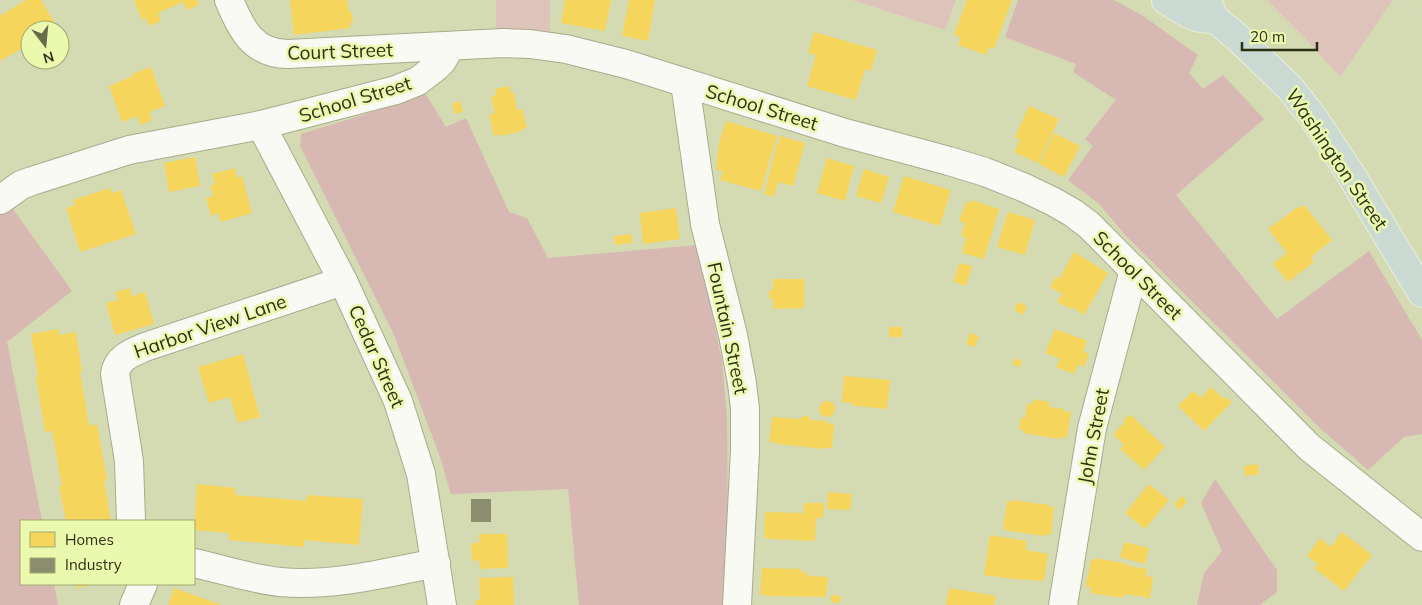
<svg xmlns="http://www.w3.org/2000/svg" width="1422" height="605" viewBox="0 0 1422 605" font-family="Mulish,sans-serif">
  <rect width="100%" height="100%" fill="#d4dbb3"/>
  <g fill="#dec3bb">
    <polygon points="496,0 550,0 550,34 496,30"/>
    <polygon points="852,0 956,0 945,30"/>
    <polygon points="1267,0 1393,0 1340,77 1304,37"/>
  </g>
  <g fill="#d8b8b2">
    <polygon points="1018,0 1114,0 1143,16 1198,55 1189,73 1203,89 1223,75 1264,119 1176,195 1277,319 1369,251 1422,340 1422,434 1404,437 1368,470 1321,429 1127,237 1099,204 1068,180 1093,146 1085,139 1116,100 1073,72 1076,64 1005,37"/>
    <polygon points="425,93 446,127 466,118 509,212 527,218 548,258 698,245 722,361 727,417 728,521 726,605 579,605 568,489 451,494 440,457 394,335 300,146 301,134 376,111"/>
    <polygon points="7,201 72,291 7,342 42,521 21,521 21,584 54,584 58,605 0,605 0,208"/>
    <polygon points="1215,479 1277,570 1277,592 1260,605 1197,605 1204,573 1222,551 1201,503"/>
  </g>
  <g fill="#f6d55c">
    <polygon points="26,0 41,0 57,27 52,30 30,30 30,51 24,54 21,49 0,61 0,16"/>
    <polygon points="134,0 197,0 199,5 187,10 183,2 158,13 161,21 149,26 146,18 142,20"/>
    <polygon points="290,0 347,0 349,12 352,12 353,22 350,23 351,28 294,35"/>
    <polygon points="565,0 611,0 605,31 561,23"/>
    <polygon points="629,0 655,0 648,41 622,36"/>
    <polygon points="967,0 1012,0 994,49 989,47 986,55 958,45 961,37 954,35"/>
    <polygon points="814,32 877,50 871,71 865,69 856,100 807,86 816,55 808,53"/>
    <polygon points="151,67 165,106 149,112 152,120 140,125 137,116 122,122 109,86 133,76 132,74"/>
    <polygon points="509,86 511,93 514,93 517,110 522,109 527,128 522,129 522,131 501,136 501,134 494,136 489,114 495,113 491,97 496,95 495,89"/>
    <polygon points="460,101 463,112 455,114 452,104"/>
    <polygon points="1029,106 1059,119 1038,163 1014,152 1020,140 1015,137"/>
    <polygon points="726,121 777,136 761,191 720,180 723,171 716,169 719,143"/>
    <polygon points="1054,133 1080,146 1064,177 1039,164"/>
    <polygon points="780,136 805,143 793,186 778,182 774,197 764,194 777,144 778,144"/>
    <polygon points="195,157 200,186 169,192 164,163"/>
    <polygon points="827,158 854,166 845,201 817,193"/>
    <polygon points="235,168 237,178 242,176 252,213 221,222 218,213 211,216 206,198 213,196 210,186 215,184 212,174"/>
    <polygon points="864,169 889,177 881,203 856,196"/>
    <polygon points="904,176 951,190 940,226 893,212"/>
    <polygon points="110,188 112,193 121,190 136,234 80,252 66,208 75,205 73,200"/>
    <polygon points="972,200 999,209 984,259 962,253 966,237 961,236 965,223 959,221 966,202 971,203"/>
    <polygon points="1304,205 1332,240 1311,257 1314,262 1288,282 1273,264 1287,253 1268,229 1298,207 1299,208"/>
    <polygon points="676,208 680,239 643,244 640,213"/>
    <polygon points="1008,212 1035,220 1025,255 997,247"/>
    <polygon points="632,234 632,243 615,245 614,236"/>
    <polygon points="1074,252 1108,273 1084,315 1072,307 1071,309 1057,302 1062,294 1050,287 1056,276 1059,279"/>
    <polygon points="959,263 972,266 966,286 953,282"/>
    <polygon points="773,279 804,279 804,308 773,309 773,299 769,299 769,290 773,290"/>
    <polygon points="130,288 132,296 145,292 154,324 115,335 106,303 118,300 115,292"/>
    <polygon points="1018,302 1027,306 1023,315 1014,310"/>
    <rect x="889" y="327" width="13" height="10"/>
    <polygon points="58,329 59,335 76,332 82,372 80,372 89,426 97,424 107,480 104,481 111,521 66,521 59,486 62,486 52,431 45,432 36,377 38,376 31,334"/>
    <polygon points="1055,329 1087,341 1083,351 1089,354 1084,367 1078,364 1074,374 1056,367 1060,359 1045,353"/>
    <polygon points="970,333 979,336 975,347 966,344"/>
    <polygon points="243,354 260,417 238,423 230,397 209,403 198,367"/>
    <polygon points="1015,358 1022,361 1020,367 1012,364"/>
    <polygon points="844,376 890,380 887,409 857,406 852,405 852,403 842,402"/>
    <polygon points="1211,387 1224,399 1226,397 1232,402 1204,431 1178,406 1193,391 1201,398"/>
    <polygon points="1034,399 1049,402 1049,407 1064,409 1063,411 1071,412 1067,438 1059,437 1059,439 1023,433 1023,430 1019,430 1021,417 1025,418 1027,403 1033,404"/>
    <circle cx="827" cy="409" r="8"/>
    <polygon points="1129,415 1132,416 1165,447 1144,470 1120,449 1124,445 1113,434 1125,422 1124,420"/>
    <polygon points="803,416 808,416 811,420 827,421 827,423 834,424 832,448 825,448 824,449 777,444 777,443 769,442 772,417 800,419"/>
    <polygon points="1258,464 1259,474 1245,476 1244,466"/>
    <polygon points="197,484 235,488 235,495 306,501 307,495 363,499 359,545 304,540 304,547 229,540 229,533 194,530"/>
    <polygon points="1149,484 1169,500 1145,529 1125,513"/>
    <polygon points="828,492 852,494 850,510 827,509"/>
    <polygon points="1182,496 1187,502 1180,510 1174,504"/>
    <polygon points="1012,500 1049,505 1048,506 1054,507 1051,535 1045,534 1045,536 1008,531 1008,530 1003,529 1007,501 1012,502"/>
    <polygon points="804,503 824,503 823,518 816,518 815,541 771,539 764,537 765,512 804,513"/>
    <polygon points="1342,532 1372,555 1344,591 1314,568 1318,564 1307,556 1320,538 1331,547"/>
    <polygon points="479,534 507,534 508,568 480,569 479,560 472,561 471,543 479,543"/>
    <polygon points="990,535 1027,541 1026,550 1048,554 1044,580 1043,579 1042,581 1021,579 1021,580 984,575"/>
    <polygon points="1124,542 1149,548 1145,564 1120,557"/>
    <polygon points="1095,558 1128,564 1128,566 1147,569 1146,576 1153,577 1150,598 1124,594 1123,598 1090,593 1091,587 1086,587 1087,576 1088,577 1091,560 1095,560"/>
    <polygon points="762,568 801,569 801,572 807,572 807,576 828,577 826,597 767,596 760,594"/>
    <polygon points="513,577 514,605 476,605 476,600 480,600 479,578"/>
    <polygon points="76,584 94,584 94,585 77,588"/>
    <polygon points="174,588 222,605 168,605"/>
    <polygon points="949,588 996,596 994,605 946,605"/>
    <polygon points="831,595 841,596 840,603 831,602"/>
  </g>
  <rect fill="#8c8c6e" x="471" y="499" width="20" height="23"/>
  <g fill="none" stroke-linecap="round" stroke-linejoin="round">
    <defs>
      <g id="minor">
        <path d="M229 0C241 29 253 54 288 54L503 43 530 44 566 49 626 64 845 133 949 161 985 172 1025 188 1054 202 1073 213 1089 225 1309 447 1422 537"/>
        <polyline points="685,83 705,224 733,335 742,383 745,409 745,451 737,605"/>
        <polyline points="261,125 343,281 398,401 421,474 442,605"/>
        <polyline points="0,200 21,185 32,181 129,150 261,125 396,90 418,81 436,67 442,61 446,54 448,46"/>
        <path d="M131 521 129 461 115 374C117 358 131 353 145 347L343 281"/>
        <path d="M194 563C222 569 251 579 280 582 332 587 385 573 436 563"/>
        <polyline points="134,605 143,584"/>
        <polyline points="1063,605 1092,428 1134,270"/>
      </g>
      <g id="highway">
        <path d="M1166 0C1180 9 1197 22 1214 18"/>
        <polyline points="1204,0 1210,8 1214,18 1238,38 1290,88 1313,117 1350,173 1422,293"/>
      </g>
    </defs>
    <use href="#minor" stroke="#a6ac8c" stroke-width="30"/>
    <use href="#highway" stroke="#ecefdd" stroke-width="30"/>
    <g stroke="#d3d6c8" stroke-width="3" stroke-dasharray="1 4" stroke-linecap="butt">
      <polyline points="1388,0 1400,7 1422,13"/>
      <polyline points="554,21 554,0"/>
    </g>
    <use href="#minor" stroke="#f9faf4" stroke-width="28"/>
    <use href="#highway" stroke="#cadad2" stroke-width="28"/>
  </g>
  <g text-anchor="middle" stroke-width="5" stroke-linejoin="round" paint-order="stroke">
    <g font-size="19" fill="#2b3012" stroke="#ebf9af">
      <text transform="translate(340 51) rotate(-2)" y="7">Court Street</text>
      <text transform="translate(355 99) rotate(-17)" y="7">School Street</text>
      <text transform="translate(762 107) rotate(17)" y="7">School Street</text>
      <text transform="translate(1337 159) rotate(56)" y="7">Washington Street</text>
      <text transform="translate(1138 275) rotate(45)" y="7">School Street</text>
      <text transform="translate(210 326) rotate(-19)" y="7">Harbor View Lane</text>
      <text transform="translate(728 328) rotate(78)" y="7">Fountain Street</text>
      <text transform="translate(377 356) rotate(66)" y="7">Cedar Street</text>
      <text transform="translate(1093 436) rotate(-79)" y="7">John Street</text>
    </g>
  </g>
  <rect x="20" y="520" width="175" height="65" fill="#ebf9af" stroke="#9ea970"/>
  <rect x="30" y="532" width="25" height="15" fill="#f6d55c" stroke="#9ea970"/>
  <text x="65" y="545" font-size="15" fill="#2b3012">Homes</text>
  <rect x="30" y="558" width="25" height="15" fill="#8c8c6e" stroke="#9ea970"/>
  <text x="65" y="570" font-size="15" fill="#2b3012">Industry</text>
  <g transform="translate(45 45) rotate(164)"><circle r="24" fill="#ebf9af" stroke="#9ea970"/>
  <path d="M0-4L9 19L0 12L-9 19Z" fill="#666c4a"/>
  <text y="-8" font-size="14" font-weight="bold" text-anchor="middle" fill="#2b3012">N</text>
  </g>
  <path d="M1242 42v8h75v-8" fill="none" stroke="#2b3012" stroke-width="2.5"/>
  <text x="1250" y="42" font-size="15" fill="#2b3012" stroke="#ebf9af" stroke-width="4" paint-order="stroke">20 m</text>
</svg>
